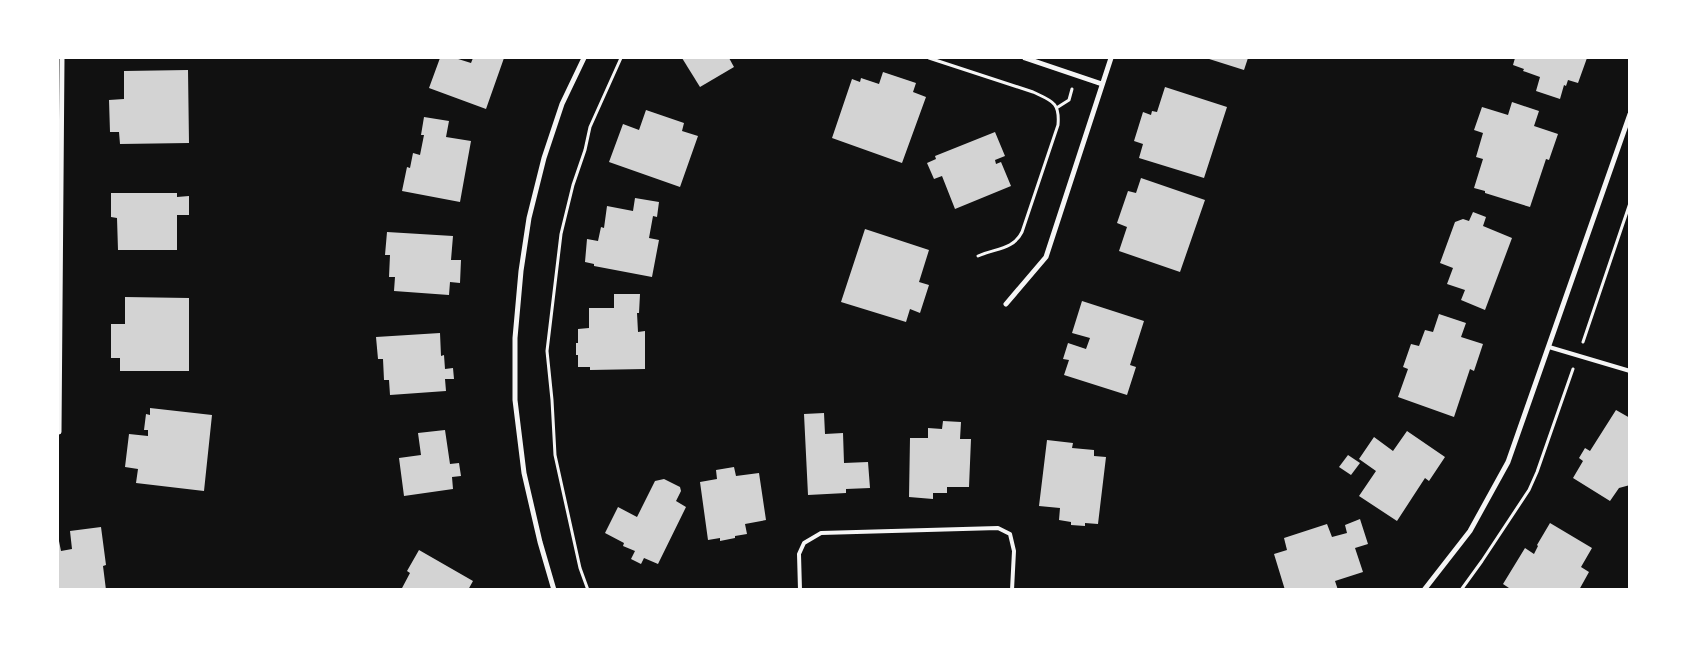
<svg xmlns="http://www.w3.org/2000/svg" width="1687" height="647" viewBox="0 0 1687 647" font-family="Roboto,sans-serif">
  <rect width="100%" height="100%" fill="#111"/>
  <g fill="#d3d3d3">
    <polygon points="440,58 455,58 471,63 473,58 504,58 486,109 429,88"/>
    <polygon points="682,58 729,58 734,67 700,87"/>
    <polygon points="1206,58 1248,58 1244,70"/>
    <polygon points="1515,58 1587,58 1578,83 1568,80 1566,86 1564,85 1560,99 1536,91 1540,77 1523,71 1524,69 1513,65"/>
    <polygon points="188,70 189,143 120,144 119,132 110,132 109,100 124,99 124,71"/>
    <polygon points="883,72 916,83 913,92 926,97 902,163 832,138 852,79 860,82 861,78 879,84"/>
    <polygon points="1165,87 1227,107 1204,178 1139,158 1143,144 1134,141 1143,112 1151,115 1152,111 1157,112"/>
    <polygon points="1512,102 1539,111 1534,126 1558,134 1549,160 1546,159 1530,207 1485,193 1485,191 1474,188 1483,159 1476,157 1483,133 1474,130 1482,107 1508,115"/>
    <polygon points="646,110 684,123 682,131 698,136 680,187 609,162 623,124 639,130"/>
    <polygon points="424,117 449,121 446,137 471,141 460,202 402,191 407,167 410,168 413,153 420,155 424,135 421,135"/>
    <polygon points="995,132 1005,156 995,160 996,164 1001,162 1011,186 955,209 942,176 934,179 927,163 936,159 935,156"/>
    <polygon points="1141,178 1205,200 1180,272 1119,251 1127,227 1117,223 1128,191 1136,193"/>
    <polygon points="111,193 177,193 177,197 189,196 189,215 177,215 177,250 118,250 117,218 111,217"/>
    <polygon points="635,198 659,202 657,217 653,216 649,238 659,240 652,277 594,266 594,264 585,262 587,239 598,241 601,227 604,228 607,206 633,211"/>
    <polygon points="1473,212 1486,217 1483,226 1512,238 1485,310 1461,300 1465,290 1447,284 1453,268 1440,263 1455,222 1463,219 1469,221"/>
    <polygon points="865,229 929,250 919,282 929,285 920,313 910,309 906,322 841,302"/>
    <polygon points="387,232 453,236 451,260 461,260 460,283 450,282 449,295 394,291 395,277 389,277 390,255 385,255"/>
    <polygon points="614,294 640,294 639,313 637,313 638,332 645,331 645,369 590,370 590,367 578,367 578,355 576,355 576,343 578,343 578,329 589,328 589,308 614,308"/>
    <polygon points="125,297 189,298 189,371 120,371 120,358 111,358 111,324 125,324"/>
    <polygon points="1082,301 1144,321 1130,365 1136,367 1127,395 1064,375 1069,360 1063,359 1068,343 1086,349 1090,338 1072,333"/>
    <polygon points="1439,314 1466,323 1461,337 1483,344 1474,371 1470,369 1454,417 1398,397 1408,369 1403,367 1411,344 1419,346 1425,330 1433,332"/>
    <polygon points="440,333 441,356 444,355 445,369 453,368 454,379 445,379 446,391 390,395 389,380 384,380 383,359 378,359 376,337"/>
    <polygon points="150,408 212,415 204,491 136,483 138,469 125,467 129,434 148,436 148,430 144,430 146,414 150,415"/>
    <polygon points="1616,410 1630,418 1630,485 1619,488 1610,501 1573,478 1583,461 1579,458 1585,448 1590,451"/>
    <polygon points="824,413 825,434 843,433 844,463 868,462 870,488 846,489 846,493 808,495 804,414"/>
    <polygon points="943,421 961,422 960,439 971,439 969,487 947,487 947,493 933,493 933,499 909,497 910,438 928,438 928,428 942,429"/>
    <polygon points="445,430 450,464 459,463 461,476 452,477 453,489 404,496 399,458 421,455 418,433"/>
    <polygon points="1407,431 1445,457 1429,481 1425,478 1397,521 1359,496 1376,471 1359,459 1374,437 1393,451"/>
    <polygon points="1047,440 1073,443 1072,448 1094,450 1094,456 1106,457 1098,524 1085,523 1085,526 1071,525 1071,522 1059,520 1060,508 1039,506"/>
    <polygon points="1348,455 1360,463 1351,475 1339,467"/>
    <polygon points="734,467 736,476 759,473 766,520 745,524 747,534 735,536 735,538 720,541 720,538 708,540 700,482 717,479 716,470"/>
    <polygon points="664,479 680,487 681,491 676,501 686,507 658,564 644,558 641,564 631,559 635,551 623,546 624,543 605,533 618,507 637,517 655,481"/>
    <polygon points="1360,519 1368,544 1355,548 1363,572 1335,581 1338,590 1285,590 1274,554 1287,550 1284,538 1327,524 1332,537 1347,533 1345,525"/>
    <polygon points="1550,523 1592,548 1581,567 1589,572 1579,590 1512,590 1503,584 1525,548 1534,554 1538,546 1537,545"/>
    <polygon points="101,527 106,565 103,566 106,590 58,590 58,536 61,551 72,549 70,531"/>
    <polygon points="419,550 473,581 468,590 401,590 410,573 407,571"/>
  </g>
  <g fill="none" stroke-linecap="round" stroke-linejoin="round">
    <g stroke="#f5f5f5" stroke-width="3">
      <path d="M929 58 1033 92C1052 101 1060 102 1058 125L1022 232C1013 250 996 248 978 256"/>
      <polyline points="1058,107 1069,100 1072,89"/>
      <polyline points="1583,342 1630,203"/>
      <polyline points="588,590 580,568 555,455 552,400 547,351 561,234 573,185 585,150 590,127 621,58"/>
      <polyline points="1461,590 1482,561 1529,490 1537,472 1573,369"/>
    </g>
    <g stroke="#f5f5f5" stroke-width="4">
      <polyline points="1549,347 1630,371"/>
      <polyline points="800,590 799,554 804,543 821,533 998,528 1010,534 1014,551 1012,590"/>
    </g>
    <g stroke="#f5f5f5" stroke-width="5">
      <polyline points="1025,58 1102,84"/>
      <polyline points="1006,304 1046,257 1111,58"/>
      <polyline points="59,432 62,58"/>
      <polyline points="554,590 540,542 524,473 515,400 515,338 521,271 529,218 544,158 562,104 584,58"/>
      <polyline points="1424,590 1470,531 1508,462 1630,114"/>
    </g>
  </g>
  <rect width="1687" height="647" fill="none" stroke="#ffffff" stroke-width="118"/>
</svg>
